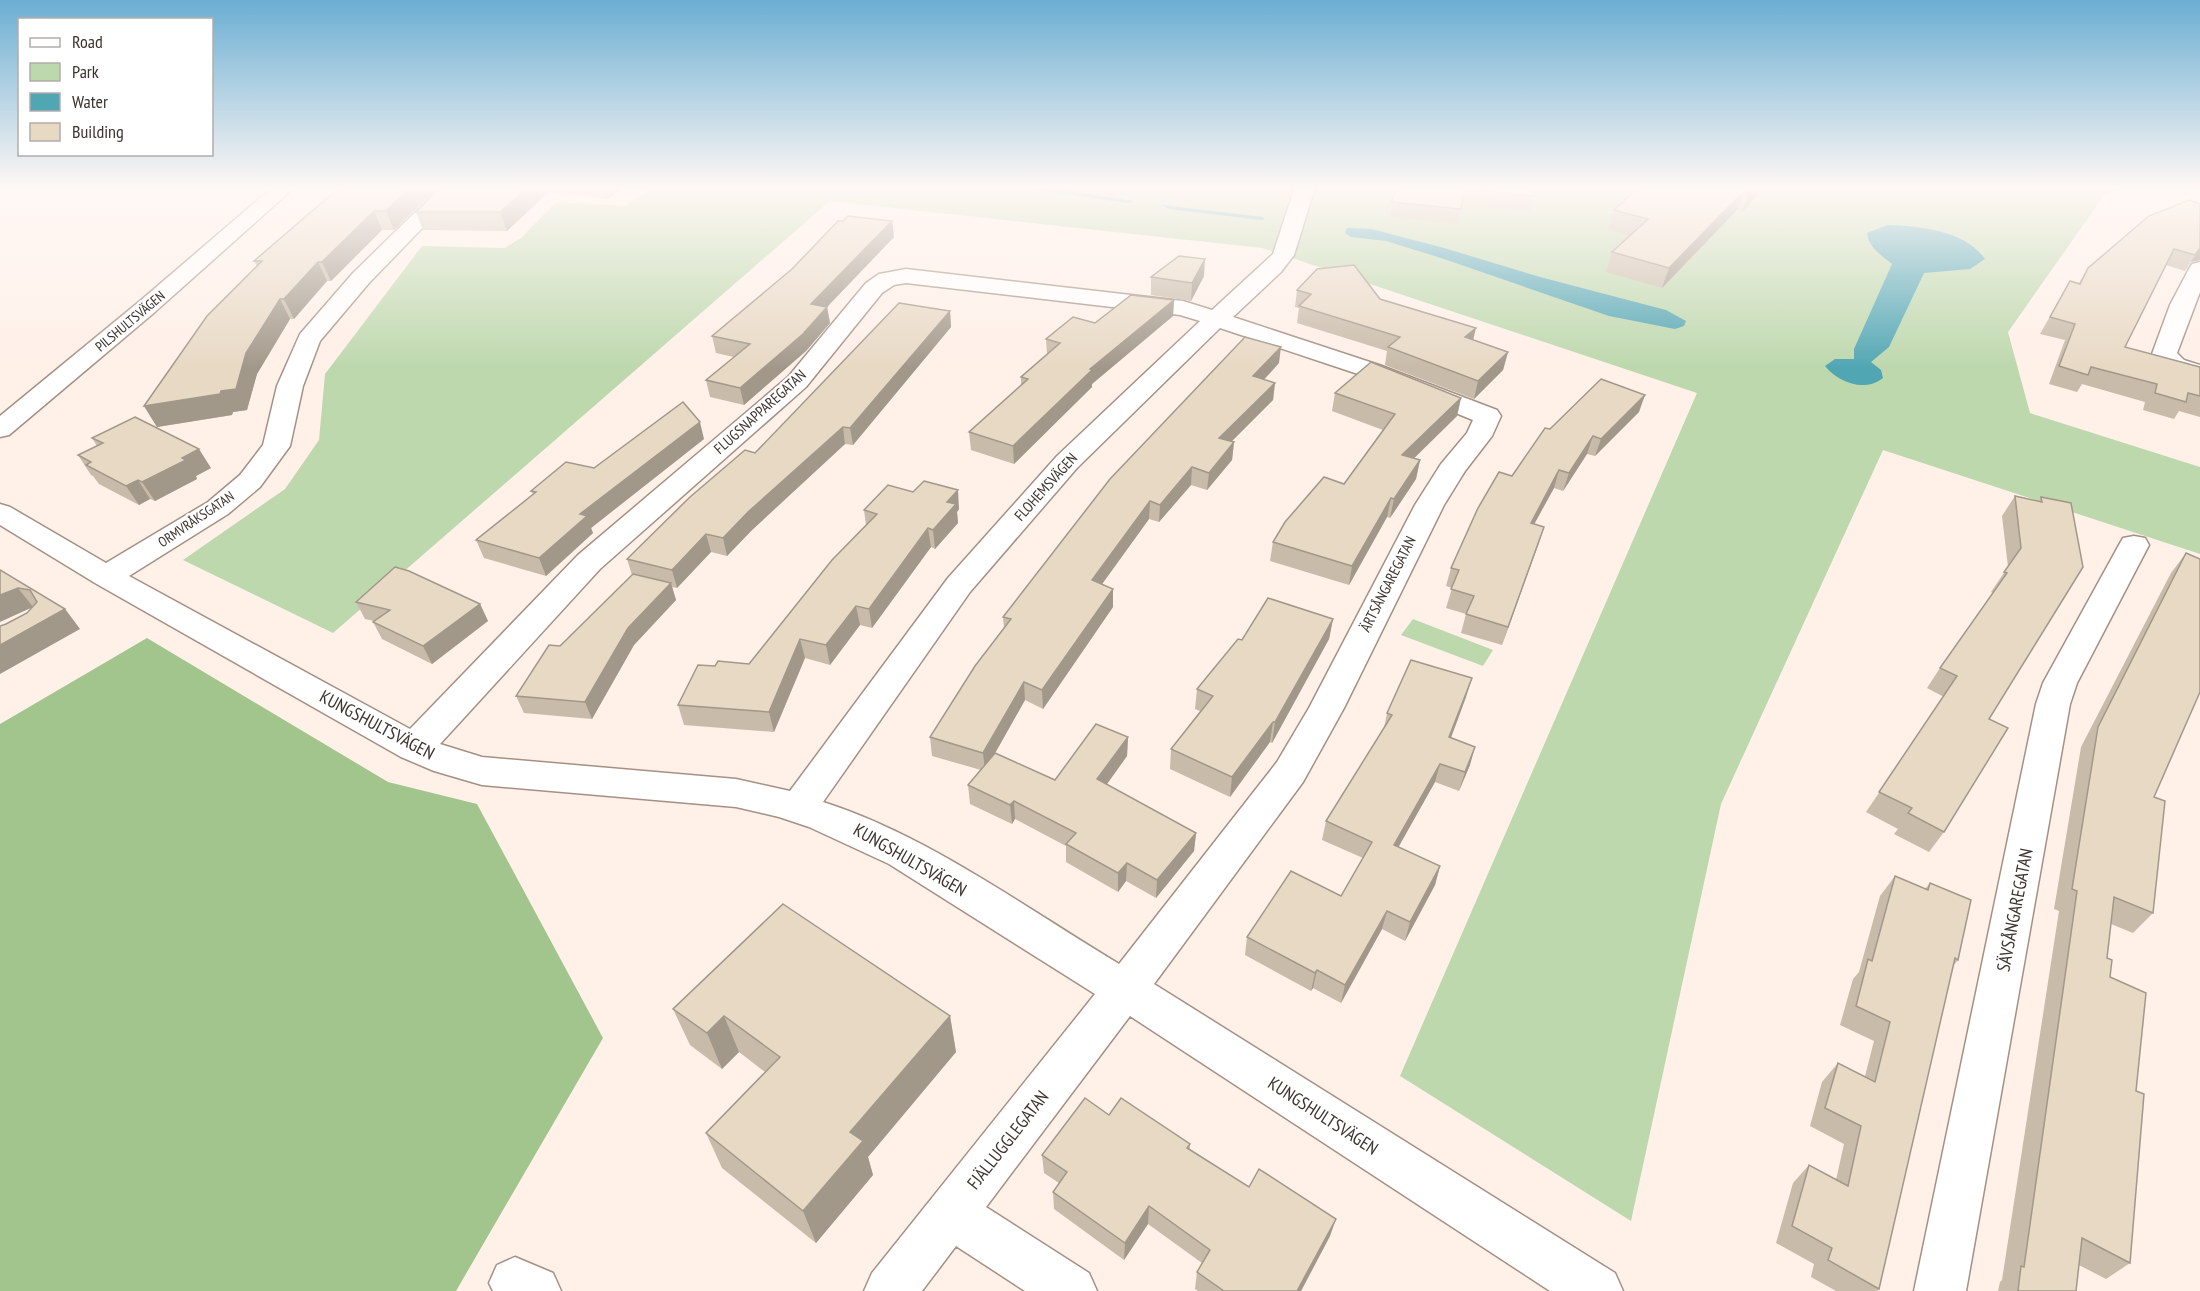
<svg xmlns="http://www.w3.org/2000/svg" width="2200" height="1291" viewBox="0 0 2200 1291" font-family="'PT Sans Narrow',sans-serif">
  <rect width="100%" height="100%" fill="#fff0e8"/>
  <g fill="#bdd8ad">
    <polygon points="653,187 2125,187 2105,194 2008,332 2030,413 2200,467 2200,554 1883,450 1721,804 1631,1221 1400,1076 1697,393 1262,248 830,201 333,633 183,560 285,489 319,440 325,374 422,246 504,248 521,238 556,202 626,206"/>
    <polygon points="1413,619 1493,650 1483,666 1401,635"/>
  </g>
  <polygon fill="#a2c58e" points="147,638 388,782 477,804 603,1038 456,1291 0,1291 0,724"/>
  <g fill="#51a6b4">
    <polygon points="1013,187 1040,187 1134,201 1129,203"/>
    <polygon points="1163,205 1262,217 1265,219 1262,220 1168,209"/>
    <path d="M1888 225C1920 226 1966 231 1985 259L1970 269 1924 273 1889 347 1871 362 1881 370 1883 378C1864 393 1838 382 1825 366L1835 359H1854V349L1892 264C1881 255 1869 248 1867 233Z"/>
    <polygon points="1347,228 1372,229 1444,248 1540,277 1666,310 1686,321 1684,326 1675,329 1609,316 1441,258 1386,241 1351,237 1345,233"/>
  </g>
  <g fill="none" stroke-linecap="round" stroke-linejoin="round">
    <defs>
      <g id="minor">
        <polygon points="273,187 295,187 156,311 9,435 0,437 0,416 140,301"/>
        <path d="M441 187H462L369 283 320 341 303 386 290 446 260 487 228 514 129 576 410 729 578 555 788 377 866 283 879 274 906 269 1183 301 1212 310 1273 254 1295 187H1315L1294 255 1281 272 1233 317 1379 365 1497 410 1501 416 1492 436 1465 471 1444 505 1344 708 1303 782 1154 984 1615 1273 1623 1291H1550L1130 1016 986 1207 1089 1273 1097 1291H1025L956 1246 922 1291H864L872 1273 1095 994 889 864 809 827 779 817 736 807 482 785 434 771 401 757 95 583 0 525V504L10 507 106 563 208 502 240 475 263 445 277 386 300 334 353 273ZM906 283 1180 315 1200 321 1057 456 948 578 790 791 736 779 482 757 440 744 600 569 806 387 882 293 894 285ZM1220 328 1361 375 1473 420 1467 433 1441 464 1415 505 1309 708 1277 762 1119 964C1026 908 927 835 823 802L970 592 1077 468Z"/>
        <polygon points="2200,262 2200,292 2177,353 2184,360 2200,365 2200,381 2166,370 2152,354 2170,305 2189,269 2192,264"/>
        <polygon points="2134,536 2145,538 2149,545 2077,683 2070,704 1966,1291 1914,1291 2036,704 2043,683 2119,545 2123,538"/>
        <polygon points="515,1257 553,1273 561,1291 493,1291 489,1283 497,1265"/>
      </g>
    </defs>
    <use href="#minor" stroke="#a69084" stroke-width="3"/>
    <use href="#minor" fill="#fff" fill-rule="evenodd"/>
  </g>
  <g fill="#c8bba9">
    <polygon points="340,187 438,187 394,230 382,230 331,281 327,281 294,319 290,319 257,374 247,410 233,412 232,415 157,427 144,406 257,266 254,261"/>
    <polygon points="440,187 624,187 608,199 549,192 507,231 423,230 416,212"/>
    <polygon points="1396,187 1535,187 1534,196 1531,211 1461,204 1458,224 1390,217"/>
    <polygon points="1765,187 1742,212 1737,210 1662,288 1606,272 1612,252 1630,235 1608,229 1614,210"/>
    <polygon points="2200,204 2200,260 2191,262 2185,271 2166,265 2125,347 2200,367 2200,417 2179,411 2174,419 2143,410 2145,402 2082,384 2077,392 2049,384 2065,340 2040,334 2070,281 2079,283 2088,268"/>
    <polygon points="843,221 892,221 894,237 827,307 830,323 806,351 744,405 710,397 706,380 734,357 716,353 712,336 792,269"/>
    <polygon points="1204,276 1191,301 1151,295 1151,277"/>
    <polygon points="1297,290 1380,299 1473,340 1508,352 1503,370 1474,399 1385,365 1387,351 1297,323 1299,308 1295,307"/>
    <polygon points="1174,300 1173,316 1092,384 1092,387 1014,464 971,450 969,432 1021,385 1021,377 1047,354 1046,339 1095,323"/>
    <polygon points="950,311 951,327 853,445 845,444 752,530 727,556 711,552 677,588 672,587 676,600 634,645 592,719 524,713 516,696 560,646 632,575 627,559 755,453"/>
    <polygon points="1279,363 1264,380 1275,383 1273,400 1231,442 1234,442 1232,460 1207,490 1191,485 1159,522 1149,519 1102,584 1113,589 1113,607 1043,709 1025,700 995,753 1055,780 1128,737 1127,756 1106,785 1196,833 1194,851 1156,898 1126,881 1118,892 1066,862 1066,846 1015,819 1012,824 970,804 968,785 981,770 932,756 930,737 1004,628 1003,617"/>
    <polygon points="1335,393 1461,398 1457,416 1414,458 1420,460 1416,479 1390,518 1387,517 1349,585 1270,561 1273,542 1344,484 1383,430 1332,411"/>
    <polygon points="1639,412 1595,456 1587,454 1563,491 1554,488 1534,524 1544,527 1538,545 1502,645 1461,633 1466,614 1446,608 1452,588 1446,586 1451,568 1512,476 1550,429"/>
    <polygon points="92,438 211,468 196,476 197,479 155,501 150,499 139,505 99,484 93,476 91,475 78,455 97,446"/>
    <polygon points="704,439 591,528 593,533 546,576 484,558 476,540 533,494 531,491 594,468"/>
    <polygon points="2015,496 2039,502 2041,497 2071,503 1989,719 1944,832 1929,852 1894,834 1898,829 1866,812 1944,697 1927,688 1940,668 1993,593 1991,592 2008,567 2002,516"/>
    <polygon points="959,509 957,512 958,523 935,549 931,547 872,628 860,625 830,665 805,658 774,732 684,725 678,705 715,666 749,664 866,525 864,510"/>
    <polygon points="2186,553 2154,797 2153,913 2133,933 2111,924 2107,958 2110,977 2136,1091 2130,1263 2106,1279 2079,1265 2076,1291 1998,1291 2000,1282 2002,1280 2059,911 2054,909 2081,747 2171,573"/>
    <polygon points="0,570 65,609 80,629 6,624 27,613 31,608"/>
    <polygon points="356,602 480,604 488,621 432,664 382,639 373,622 374,621 365,619"/>
    <polygon points="1333,619 1329,639 1272,743 1270,742 1230,797 1170,769 1171,749 1200,711 1195,709 1197,689 1242,640"/>
    <polygon points="1466,697 1451,738 1470,765 1459,791 1435,782 1398,847 1440,866 1435,885 1405,941 1382,929 1341,1003 1313,988 1311,991 1245,955 1247,937 1341,896 1363,858 1322,840 1326,821 1384,728 1387,713"/>
    <polygon points="1895,876 1925,889 1930,883 1958,960 1953,966 1879,1289 1877,1291 1836,1291 1811,1277 1814,1264 1776,1243 1793,1183 1809,1165 1836,1180 1844,1144 1810,1126 1822,1082 1838,1063 1865,1076 1874,1041 1840,1025 1853,979 1859,972 1880,896"/>
    <polygon points="673,1009 950,1016 956,1052 868,1157 873,1175 816,1243 722,1168 706,1133 765,1072 739,1052 722,1069 690,1045"/>
    <polygon points="1109,1115 1190,1144 1190,1149 1249,1187 1330,1236 1301,1291 1198,1291 1195,1289 1197,1272 1202,1263 1148,1224 1124,1260 1054,1209 1053,1192 1059,1183 1044,1173 1042,1155"/>
  </g>
  <g fill="#a2988a">
    <polygon points="411,187 438,187 394,230 386,211"/>
    <polygon points="528,187 548,187 549,192 507,231 500,212"/>
    <polygon points="605,187 624,187 608,199"/>
    <polygon points="1754,187 1765,187 1742,212 1749,193"/>
    <polygon points="1744,191 1737,210 1662,288 1669,268"/>
    <polygon points="374,211 382,230 331,281 322,262"/>
    <polygon points="892,221 894,237 827,307 830,323 806,351 744,405 740,388 811,304"/>
    <polygon points="2200,248 2200,260 2191,262"/>
    <polygon points="1205,259 1204,276 1191,301 1192,283"/>
    <polygon points="318,262 327,281 294,319 284,299"/>
    <polygon points="280,299 290,319 257,374 247,410 233,412 232,415 157,427 144,406 246,353"/>
    <polygon points="1174,300 1173,316 1092,384 1092,387 1014,464 1013,446 1090,369"/>
    <polygon points="950,311 951,327 853,445 850,428"/>
    <polygon points="1476,328 1472,345 1465,337"/>
    <polygon points="1281,347 1279,363 1251,393 1253,376"/>
    <polygon points="1508,352 1503,370 1474,399 1478,381"/>
    <polygon points="1275,383 1273,400 1218,455 1219,438"/>
    <polygon points="1645,395 1639,412 1595,456 1601,439"/>
    <polygon points="1461,398 1457,416 1398,474 1402,455"/>
    <polygon points="700,422 704,439 591,528 593,533 546,576 539,558 580,514"/>
    <polygon points="843,427 845,444 752,530 727,556 723,538 748,512"/>
    <polygon points="1593,436 1587,454 1563,491 1569,473"/>
    <polygon points="1234,442 1232,460 1207,490 1209,473"/>
    <polygon points="199,449 211,468 196,476 197,479 155,501 142,482 182,458"/>
    <polygon points="1420,460 1416,479 1390,518 1394,499"/>
    <polygon points="1192,467 1191,485 1159,522 1160,505"/>
    <polygon points="1559,470 1554,488 1525,541 1531,523"/>
    <polygon points="138,480 150,499 139,505 126,486"/>
    <polygon points="958,490 959,509 957,512 958,523 935,549 933,530 947,502"/>
    <polygon points="1391,498 1387,517 1349,585 1352,566"/>
    <polygon points="1150,501 1149,519 1092,598 1092,580"/>
    <polygon points="1544,527 1538,545 1502,645 1508,627"/>
    <polygon points="928,528 931,547 872,628 869,609"/>
    <polygon points="706,534 711,552 677,588 672,570"/>
    <polygon points="671,583 676,600 634,645 592,719 585,702 628,628"/>
    <polygon points="18,588 33,607 0,622 0,595"/>
    <polygon points="1113,589 1113,607 1043,709 1042,690"/>
    <polygon points="480,604 488,621 432,664 423,646"/>
    <polygon points="856,606 860,625 830,665 826,645"/>
    <polygon points="65,609 80,629 0,674 0,645"/>
    <polygon points="1333,619 1329,639 1272,743 1275,722"/>
    <polygon points="800,639 805,658 774,732 769,712"/>
    <polygon points="1472,678 1466,697 1444,756 1449,737"/>
    <polygon points="1024,682 1025,700 985,771 983,753"/>
    <polygon points="1273,722 1270,742 1230,797 1232,777"/>
    <polygon points="1128,737 1127,756 1097,798 1097,779"/>
    <polygon points="1475,747 1470,765 1459,791 1465,772"/>
    <polygon points="1440,764 1435,782 1389,864 1394,845"/>
    <polygon points="1014,801 1015,819 1012,824 1010,805"/>
    <polygon points="1196,833 1194,851 1156,898 1157,880"/>
    <polygon points="1127,863 1126,881 1118,892 1118,873"/>
    <polygon points="1440,866 1435,885 1405,941 1410,922"/>
    <polygon points="1387,911 1382,929 1341,1003 1345,985"/>
    <polygon points="1317,970 1313,988 1311,991 1315,973"/>
    <polygon points="724,1016 739,1052 722,1069 707,1033"/>
    <polygon points="950,1016 956,1052 868,1157 873,1175 816,1243 803,1211 850,1132"/>
    <polygon points="1149,1206 1148,1224 1124,1260 1125,1243"/>
    <polygon points="1336,1219 1330,1236 1301,1291 1297,1291"/>
  </g>
  <g fill="#e8d9c5" stroke="#a2988a" stroke-width="1.5">
    <polygon points="340,187 411,187 386,211 374,211 322,262 318,262 284,299 280,299 246,353 236,389 221,391 220,394 144,406 207,316 262,261 254,261"/>
    <polygon points="440,187 528,187 500,212 416,212"/>
    <polygon points="1396,187 1535,187 1534,196 1464,189 1461,209 1392,202"/>
    <polygon points="1639,187 1754,187 1749,193 1744,191 1669,268 1612,252 1648,219 1614,210"/>
    <polygon points="2189,200 2200,204 2200,248 2195,255 2174,249 2125,347 2200,367 2200,396 2188,393 2186,402 2155,393 2157,384 2091,367 2088,375 2059,366 2075,324 2050,317 2070,281 2080,284 2088,268 2149,216"/>
    <polygon points="848,216 892,221 811,304 827,307 803,334 740,388 706,380 750,344 712,336 792,269 838,221 843,221"/>
    <polygon points="1179,256 1205,259 1192,283 1151,277"/>
    <polygon points="1354,265 1380,299 1476,328 1465,337 1508,352 1478,381 1388,347 1400,337 1299,306 1311,294 1297,290 1317,269"/>
    <polygon points="1131,295 1174,300 1090,369 1092,370 1013,446 969,432 1028,379 1021,377 1060,343 1046,339 1073,317 1095,323"/>
    <polygon points="899,303 950,311 850,428 843,427 748,512 723,538 706,534 672,570 627,559 690,497 745,450 755,453"/>
    <polygon points="1245,337 1281,347 1253,376 1275,383 1219,438 1234,442 1209,473 1192,467 1160,505 1150,501 1092,580 1113,589 1042,690 1024,682 983,753 930,737 975,666 1011,619 1003,617 1110,479"/>
    <polygon points="1371,362 1461,398 1402,455 1420,460 1394,499 1391,498 1352,566 1273,542 1285,522 1324,477 1344,484 1395,414 1335,393"/>
    <polygon points="1601,379 1645,395 1601,439 1593,436 1569,473 1559,470 1531,523 1544,527 1508,627 1466,614 1474,596 1451,589 1459,570 1451,568 1478,508 1499,472 1512,476 1545,428 1550,429"/>
    <polygon points="683,402 700,422 580,514 587,516 539,558 476,540 536,492 531,491 566,462 594,468"/>
    <polygon points="135,417 199,449 182,458 186,460 142,482 138,480 126,486 86,465 91,462 78,455 103,443 92,438"/>
    <polygon points="924,481 958,490 947,502 956,504 933,530 928,528 869,609 856,606 826,645 800,639 769,712 678,705 698,665 715,666 718,661 749,664 832,560 877,514 864,510 888,485 913,492"/>
    <polygon points="2015,496 2042,502 2041,497 2071,503 2083,567 1989,719 2008,728 1944,832 1908,813 1912,808 1879,792 1957,676 1940,668 2007,573 2004,572 2021,548"/>
    <polygon points="2186,553 2200,559 2200,692 2154,797 2165,801 2153,913 2114,897 2107,958 2112,960 2110,977 2146,993 2136,1091 2144,1094 2130,1263 2082,1238 2076,1291 2018,1291 2021,1266 2024,1267 2077,891 2072,889 2098,727"/>
    <polygon points="395,567 409,571 480,604 423,646 373,622 390,610 356,602"/>
    <polygon points="0,570 65,609 0,645 0,626 6,624 27,613 37,602 30,590 18,588 0,595"/>
    <polygon points="633,574 671,583 628,628 585,702 516,696 549,645 560,646"/>
    <polygon points="1268,598 1333,619 1275,722 1273,722 1232,777 1171,749 1213,696 1197,689 1238,639 1242,640"/>
    <polygon points="1411,660 1472,678 1449,737 1475,747 1465,772 1440,764 1394,845 1440,866 1410,922 1387,911 1345,985 1317,970 1315,973 1247,937 1291,871 1341,896 1372,842 1326,821 1392,715 1387,713"/>
    <polygon points="1096,724 1128,737 1097,779 1196,833 1157,880 1127,863 1118,873 1066,844 1076,833 1014,801 1010,805 968,785 995,753 1055,780"/>
    <polygon points="1895,876 1928,890 1930,883 1971,900 1958,960 1955,958 1879,1289 1828,1260 1832,1248 1792,1226 1809,1165 1848,1186 1861,1126 1825,1108 1838,1063 1875,1082 1890,1022 1856,1006 1868,959 1872,961"/>
    <polygon points="783,904 950,1016 850,1132 863,1141 803,1211 706,1133 780,1057 724,1016 707,1033 673,1009"/>
    <polygon points="1085,1098 1109,1115 1121,1098 1190,1144 1187,1148 1249,1187 1259,1169 1336,1219 1297,1291 1224,1291 1197,1272 1210,1250 1149,1206 1125,1243 1053,1192 1067,1172 1042,1155"/>
  </g>
  <linearGradient id="sky" x2="0" y2="1"><stop stop-color="#6baed3"/><stop offset="0.51" stop-color="#fff8f5"/><stop offset="1" stop-color="#fff8f5" stop-opacity="0"/></linearGradient>
  <rect width="2200" height="368" fill="url(#sky)"/>
  <g text-anchor="middle" stroke-width="5" stroke-linejoin="round" paint-order="stroke">
    <g font-size="14" fill="#3c332e" stroke="#fff">
      <text transform="translate(130 321) rotate(-40)" y="5">PILSHULTSVÄGEN</text>
      <text transform="translate(196 519) rotate(-34)" y="5">ORMVRÅKSGATAN</text>
    </g>
    <g font-size="15" fill="#3c332e" stroke="#fff">
      <text transform="translate(760 412) rotate(-42)" y="5">FLUGSNAPPAREGATAN</text>
      <text transform="translate(1046 487) rotate(-48)" y="5">FLOHEMSVÄGEN</text>
      <text transform="translate(1388 584) rotate(-63)" y="5">ÄRTSÅNGAREGATAN</text>
    </g>
    <g font-size="18" fill="#3c332e" stroke="#fff">
      <text transform="translate(377 725) rotate(28)" y="6">KUNGSHULTSVÄGEN</text>
      <text transform="translate(910 860) rotate(30)" y="6">KUNGSHULTSVÄGEN</text>
      <text transform="translate(2015 910) rotate(-79)" y="6">SÄVSÅNGAREGATAN</text>
      <text transform="translate(1323 1116) rotate(33)" y="6">KUNGSHULTSVÄGEN</text>
      <text transform="translate(1008 1140) rotate(-52)" y="6">FJÄLLUGGLEGATAN</text>
    </g>
  </g>
  <rect x="18" y="18" width="195" height="138" fill="#ffffff" stroke="#b1adab" stroke-width="1.5"/>
  <rect x="30" y="38" width="30" height="9" fill="#ffffff" stroke="#b1adab" stroke-width="1.5"/>
  <text x="72" y="48" font-size="18" fill="#3c332e">Road</text>
  <rect x="30" y="63" width="30" height="18" fill="#bdd8ad" stroke="#b1adab" stroke-width="1.5"/>
  <text x="72" y="78" font-size="18" fill="#3c332e">Park</text>
  <rect x="30" y="93" width="30" height="18" fill="#51a6b4" stroke="#b1adab" stroke-width="1.5"/>
  <text x="72" y="108" font-size="18" fill="#3c332e">Water</text>
  <rect x="30" y="123" width="30" height="18" fill="#e8d9c5" stroke="#b1adab" stroke-width="1.5"/>
  <text x="72" y="138" font-size="18" fill="#3c332e">Building</text>
</svg>
